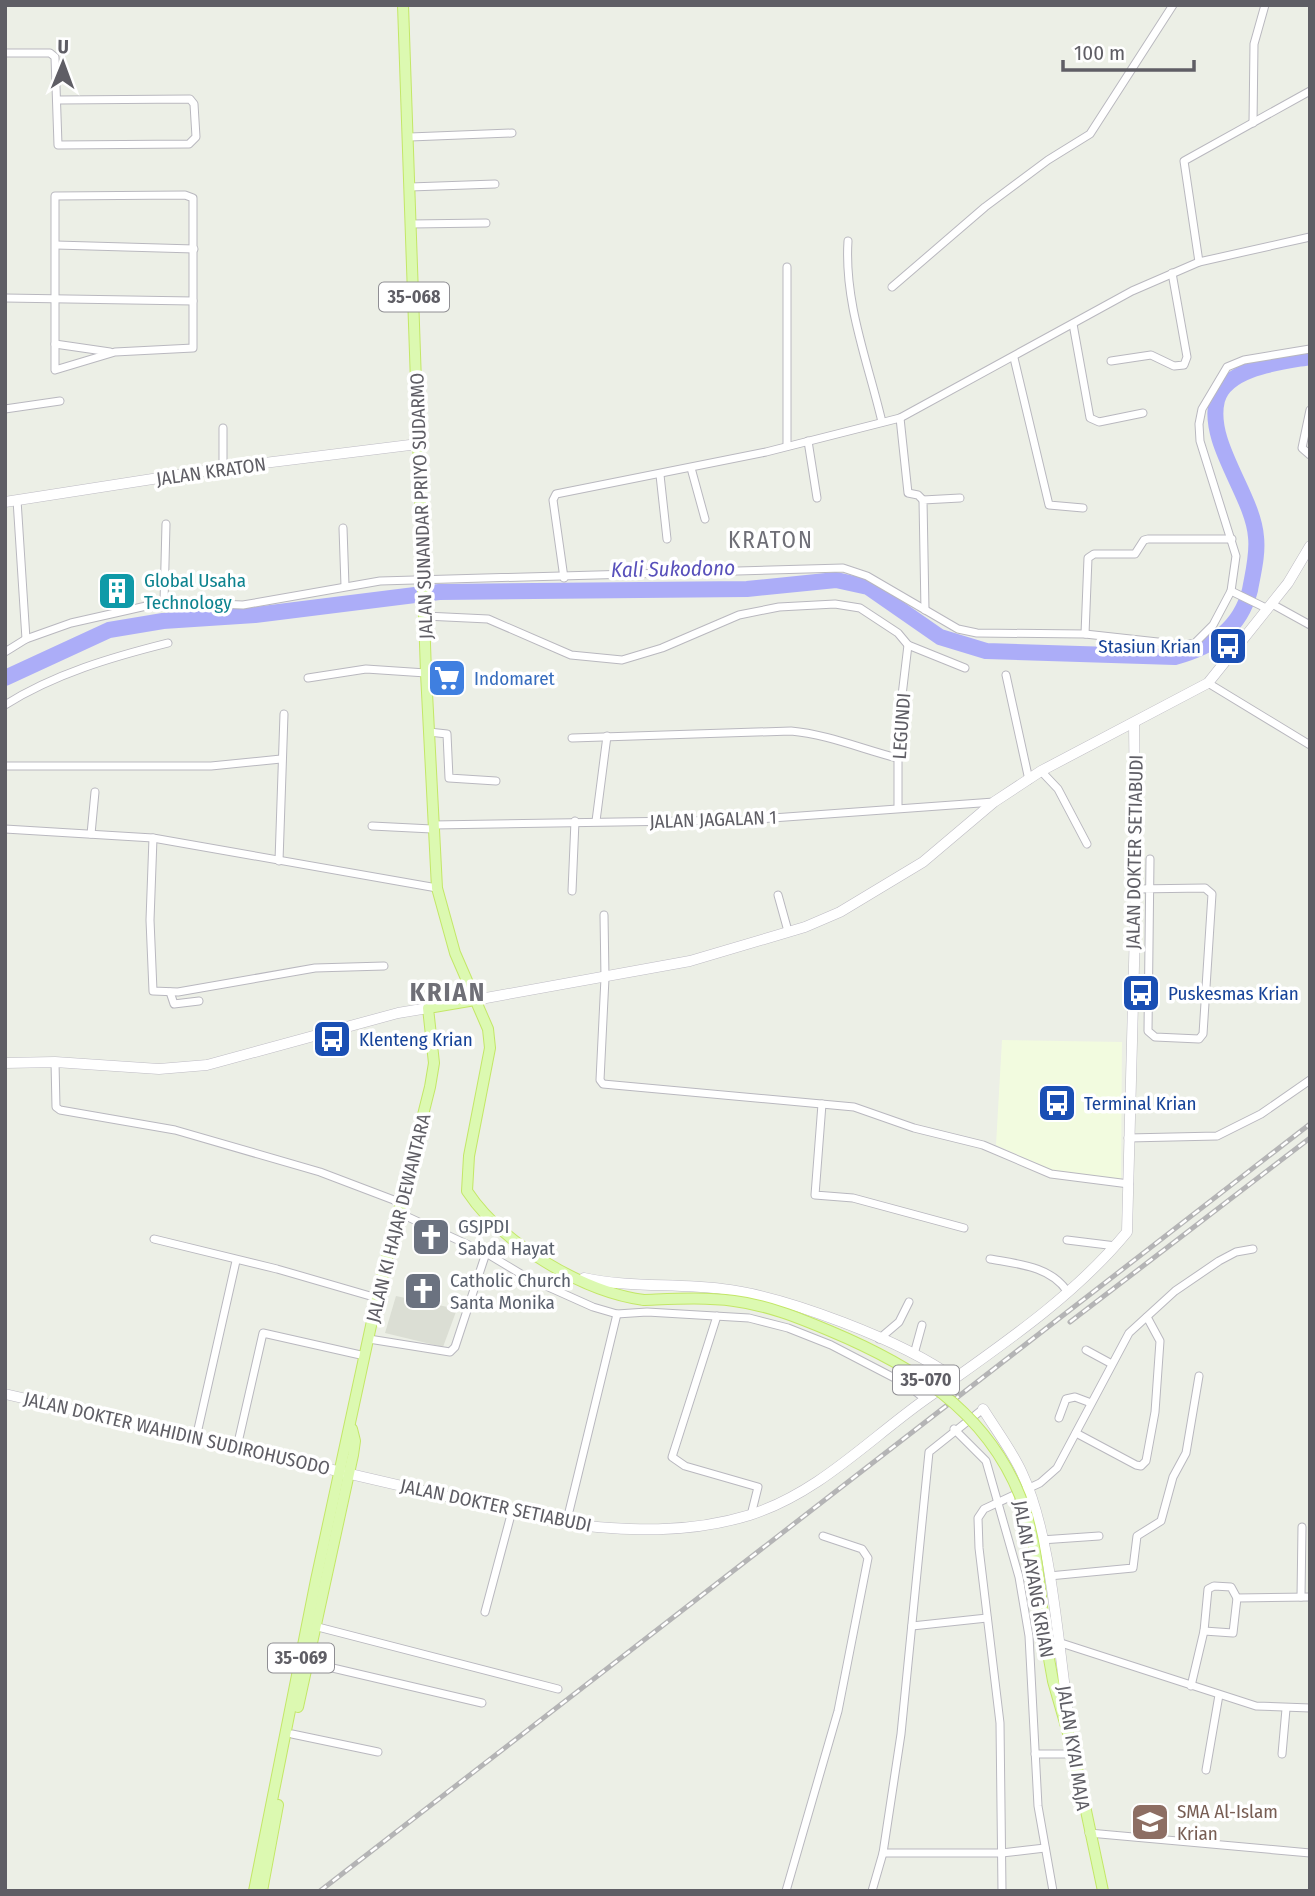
<svg xmlns="http://www.w3.org/2000/svg" width="1315" height="1896" viewBox="0 0 1315 1896" font-family="'Fira Sans Condensed',sans-serif">
  <rect width="100%" height="100%" fill="#ecefe6"/>
  <polygon fill="#f2fbdf" points="1002,1040 1122,1042 1121,1184 1070,1178 996,1145"/>
  <polygon fill="#dbded4" points="396,1296 457,1309 443,1347 385,1333"/>
  <g fill="none" stroke-linecap="round" stroke-linejoin="round">
    <path stroke="#acadf8" stroke-width="16" d="M5 678 109 630 163 621 255 615 439 592 747 589 836 580 868 587 940 637 986 651 1175 657C1212 647 1240 629 1250 590 1253 573 1258 554 1256 537 1253 495 1206 443 1217 400 1226 367 1282 362 1310 357"/>
    <defs>
      <g id="street">
        <polyline points="5,53 50,53 55,57 58,145 189,144 196,137 194,104 190,99 59,100"/>
        <polyline points="1253,123 1254,44 1265,5"/>
        <polyline points="410,137 512,133"/>
        <polyline points="410,187 495,184"/>
        <polygon points="185,195 193,198 193,348 115,352 55,370 55,196"/>
        <polyline points="411,224 486,223"/>
        <path d="M848 241C844 303 868 362 882 422"/>
        <polyline points="56,245 194,249"/>
        <polyline points="1199,262 1184,161 1310,91"/>
        <polyline points="892,287 985,207 1048,160 1090,134 1173,5"/>
        <polyline points="5,298 193,301"/>
        <polyline points="1073,324 1090,418 1099,422 1143,413"/>
        <polyline points="55,344 110,352"/>
        <polyline points="1014,358 1049,505 1083,508"/>
        <polyline points="1111,361 1151,355 1174,366 1184,365 1187,357 1172,273"/>
        <polyline points="5,409 60,401"/>
        <polyline points="1310,410 1302,448 1310,455"/>
        <polyline points="900,418 908,493 918,495 923,500"/>
        <polyline points="808,441 817,498"/>
        <polyline points="787,446 787,267"/>
        <polyline points="223,468 223,428"/>
        <polyline points="691,468 705,519"/>
        <polyline points="660,475 667,539"/>
        <polyline points="17,500 26,639"/>
        <polyline points="343,528 345,586"/>
        <polyline points="564,578 553,500 556,494 766,452 900,418 1132,291 1199,262 1310,237"/>
        <polyline points="1231,591 1268,609"/>
        <polyline points="164,602 166,524"/>
        <polyline points="1272,604 1310,625"/>
        <polyline points="925,610 923,500 960,498"/>
        <polyline points="425,616 488,619 571,655 622,660 662,648 739,615 779,607 835,604 860,608 898,633 908,645 965,668"/>
        <polyline points="1085,634 1088,558 1094,554 1135,554 1144,540 1148,539 1232,539"/>
        <polyline points="5,652 26,639 71,623 164,602 243,605 380,581 843,568 867,576 958,629 977,633 1085,634 1185,645 1195,643 1213,625 1231,591 1236,556 1200,441 1199,424 1202,409 1227,367 1244,360 1310,349"/>
        <polyline points="1006,675 1029,780"/>
        <polyline points="308,678 366,669 426,673"/>
        <polyline points="1208,683 1310,745"/>
        <path d="M5 705C54 674 112 657 168 643"/>
        <polyline points="429,732 447,734 449,778 496,781"/>
        <path d="M572 738 791 731C826 734 862 749 897 758"/>
        <polyline points="7,766 211,766 281,759"/>
        <polyline points="1041,771 1058,789 1087,844"/>
        <polyline points="898,807 898,729 908,645"/>
        <polyline points="596,821 607,736"/>
        <polyline points="433,825 743,820 994,802"/>
        <polyline points="372,826 432,829"/>
        <polyline points="5,829 153,838 437,888"/>
        <polyline points="91,834 95,792"/>
        <polyline points="153,838 150,920 153,991 178,992 315,968 384,966"/>
        <polyline points="279,861 284,714"/>
        <polyline points="1136,889 1205,888 1212,894 1203,1034 1199,1039 1155,1037 1148,1031 1150,859"/>
        <polyline points="572,891 575,821"/>
        <polyline points="778,895 788,931"/>
        <polyline points="604,915 605,978 600,1080 603,1084 854,1107 914,1128 983,1145 1051,1174 1129,1184"/>
        <polyline points="170,992 174,1004 199,1001"/>
        <polyline points="55,1062 56,1107 60,1110 175,1130 320,1172 399,1202"/>
        <polyline points="822,1104 815,1195 853,1198 964,1228"/>
        <polyline points="1128,1138 1217,1136 1261,1114 1310,1080"/>
        <polyline points="397,1212 486,1253 526,1277 593,1307 617,1314 647,1312 749,1318 788,1328 831,1345 906,1384 925,1399"/>
        <polyline points="154,1239 277,1269 377,1298"/>
        <polyline points="1067,1240 1116,1246"/>
        <path d="M990 1259C1018 1264 1050 1266 1067 1291"/>
        <polyline points="717,1316 672,1457 685,1466 758,1487 751,1515"/>
        <polyline points="369,1339 450,1352 455,1347 486,1253"/>
        <polyline points="879,1339 899,1322 909,1302"/>
        <polyline points="1086,1350 1110,1363"/>
        <polyline points="914,1354 922,1325"/>
        <polyline points="1059,1418 1066,1399 1075,1397 1091,1403"/>
        <polyline points="954,1429 986,1461 1019,1577 1029,1636 1038,1806 1053,1891"/>
        <polyline points="1076,1433 1136,1465 1141,1466 1146,1461 1155,1412 1160,1341 1147,1317"/>
        <polyline points="196,1438 236,1261"/>
        <polyline points="237,1447 263,1333 365,1356"/>
        <polyline points="566,1524 617,1314"/>
        <polyline points="1041,1540 1099,1536"/>
        <polyline points="1049,1576 1133,1568 1137,1536 1161,1521 1173,1477 1186,1453 1199,1376"/>
        <polyline points="1301,1597 1302,1527"/>
        <polyline points="485,1612 512,1511"/>
        <polyline points="314,1626 558,1689"/>
        <polyline points="912,1626 987,1618"/>
        <polyline points="1204,1631 1233,1633 1237,1598 1310,1597"/>
        <polyline points="1058,1642 1256,1706 1310,1708"/>
        <polyline points="307,1662 482,1703"/>
        <polyline points="1191,1686 1204,1631 1208,1589 1214,1586 1231,1587 1237,1598"/>
        <polyline points="292,1734 378,1752"/>
        <polyline points="1035,1754 1074,1754"/>
        <polyline points="1282,1754 1286,1709"/>
        <polyline points="1206,1770 1219,1695"/>
        <polyline points="1089,1833 1310,1853"/>
        <polyline points="883,1853 1002,1853 1045,1848"/>
        <polyline points="786,1891 838,1711 868,1558 862,1549 823,1536"/>
        <polyline points="872,1891 883,1853 901,1734 929,1452 983,1409"/>
        <polyline points="1002,1891 1000,1723 979,1548 978,1518 984,1509 1040,1483 1057,1468 1129,1333 1175,1291 1219,1261 1236,1252 1253,1249"/>
      </g>
      <g id="secondary">
        <polyline points="5,502 223,468 418,444"/>
        <polyline points="475,1000 690,961 805,927 840,912 923,862 994,802 1041,771 1208,683 1288,583 1310,546"/>
        <polyline points="5,1063 55,1062 159,1069 207,1065 398,1013 428,1008"/>
        <path d="M584 1278C630 1288 676 1283 722 1289 785 1296 904 1341 955 1379"/>
        <path d="M5 1394 566 1524C629 1531 688 1534 750 1515 818 1493 866 1442 923 1401 994 1350 1071 1300 1127 1232L1136 889 1134 723"/>
        <path d="M983 1409C996 1430 1012 1451 1022 1473 1053 1539 1058 1651 1070 1725"/>
      </g>
      <g id="primary">
        <path d="M403 5 426 673 437 888 455 953 488 1029 490 1048 469 1156 467 1191C501 1243 583 1292 644 1300"/>
        <polyline points="1046,1642 1053,1681 1074,1754 1103,1891"/>
        <polyline points="298,1707 353,1455 355,1441 352,1429"/>
        <polyline points="254,1891 316,1580 377,1298 430,1087 434,1063 428,1008 475,1000"/>
        <polyline points="262,1891 278,1805"/>
      </g>
    </defs>
    <use href="#street" stroke="#b9b8bf" stroke-width="9"/>
    <use href="#secondary" stroke="#bdbbc3" stroke-width="11"/>
    <use href="#primary" stroke="#c3e767" stroke-width="12"/>
    <use href="#street" stroke="#fff" stroke-width="7"/>
    <use href="#secondary" stroke="#fff" stroke-width="10"/>
    <use href="#primary" stroke="#dcf9b1" stroke-width="10"/>
    <defs>
      <g id="rail">
        <polyline points="1070,1322 1310,1138"/>
        <polyline points="320,1891 1310,1124"/>
      </g>
    </defs>
    <use href="#rail" stroke="#b4b4b5" stroke-width="5"/>
    <use href="#rail" stroke="#fff" stroke-width="2.5" stroke-dasharray="8" stroke-linecap="butt"/>
    <defs>
      <path id="primary-bridge" d="M644 1300C673 1299 704 1297 734 1301 767 1305 799 1318 830 1331 911 1365 985 1409 1020 1496 1038 1541 1040 1595 1046 1642"/>
    </defs>
    <use href="#primary-bridge" stroke="#c3e767" stroke-width="12" stroke-linecap="butt"/>
    <use href="#primary-bridge" stroke="#dcf9b1" stroke-width="10"/>
  </g>
  <defs>
    <symbol id="building-square" viewBox="-11 -11 22 22"><rect x="-9" y="-9" width="18" height="18" rx="4" fill="#0f9aa8" stroke="#fff"/><path d="M-4-6H4V6H1V3H-1V6H-4ZM-2.5-4.3h1.7v1.8h-1.7ZM.8-4.3h1.7v1.8H.8ZM-2.5-1h1.7V.8h-1.7ZM.8-1h1.7V.8H.8Z" fill="#fff"/></symbol>
    <symbol id="bus-square" viewBox="-11 -11 22 22"><rect x="-9" y="-9" width="18" height="18" rx="4" fill="#1a4fb4" stroke="#fff"/><path d="M-5-6H5V4H4V6H2V4H-2V6H-4V4H-5ZM-3.5-4V0h7V-4ZM-3.5 1.2v1.5H-2V1.2ZM2 1.2v1.5H3.5V1.2Z" fill="#fff"/></symbol>
    <symbol id="supermarket-square" viewBox="-11 -11 22 22"><rect x="-9" y="-9" width="18" height="18" rx="4" fill="#3f7fe0" stroke="#fff"/><path d="M-6-5.5h2.5l.6 2H6L4.5 2H-2.5L-4.4-4H-6ZM-1.5 3.2a1.3 1.3 0 1 0 .1 0ZM3 3.2a1.3 1.3 0 1 0 .1 0Z" fill="#fff"/></symbol>
    <symbol id="church-square" viewBox="-11 -11 22 22"><rect x="-9" y="-9" width="18" height="18" rx="4" fill="#6b7280" stroke="#fff"/><path d="M-1.2-6h2.4v3.5h3.3v2.4h-3.3V6h-2.4V-.1h-3.3v-2.4h3.3Z" fill="#fff"/></symbol>
    <symbol id="school-square" viewBox="-11 -11 22 22"><rect x="-9" y="-9" width="18" height="18" rx="4" fill="#8d6e63" stroke="#fff"/><path d="M0-5L7-2L0 1L-7-2ZM-4 1L0 2.5L4 1V4Q0 6-4 4Z" fill="#fff"/></symbol>
  </defs>
  <g fill-rule="evenodd">
    <use href="#building-square" x="95" y="569" width="44" height="44"/>
    <use href="#bus-square" x="1206" y="624" width="44" height="44"/>
    <use href="#supermarket-square" x="425" y="656" width="44" height="44"/>
    <use href="#bus-square" x="1119" y="971" width="44" height="44"/>
    <use href="#bus-square" x="310" y="1017" width="44" height="44"/>
    <use href="#bus-square" x="1035" y="1081" width="44" height="44"/>
    <use href="#church-square" x="409" y="1215" width="44" height="44"/>
    <use href="#church-square" x="401" y="1269" width="44" height="44"/>
    <use href="#school-square" x="1128" y="1800" width="44" height="44"/>
  </g>
  <g text-anchor="middle" stroke-width="7" stroke-linejoin="round" paint-order="stroke">
    <g fill="#fff" stroke="#8f8e93" stroke-width="2">
      <rect x="379" y="282.5" width="70" height="29" rx="5"/>
      <rect x="893" y="1365.5" width="66" height="29" rx="5"/>
      <rect x="268" y="1643.5" width="66" height="29" rx="5"/>
    </g>
    <g font-size="18" font-weight="bold" fill="#5f5e65">
      <text x="414" y="303">35-068</text>
      <text x="926" y="1386">35-070</text>
      <text x="301" y="1664">35-069</text>
    </g>
    <g font-size="19" fill="#5f5e65" stroke="#fff">
      <text transform="translate(211 471) rotate(-8)" y="7">JALAN KRATON</text>
      <text transform="translate(421 506) rotate(-92)" y="7">JALAN SUNANDAR PRIYO SUDARMO</text>
      <text transform="translate(901 726) rotate(-86)" y="7">LEGUNDI</text>
      <text transform="translate(713 819) rotate(-2)" y="7">JALAN JAGALAN 1</text>
      <text transform="translate(1134 852) rotate(-89)" y="7">JALAN DOKTER SETIABUDI</text>
      <text transform="translate(398 1218) rotate(-76)" y="7">JALAN KI HAJAR DEWANTARA</text>
      <text transform="translate(177 1433) rotate(13)" y="7">JALAN DOKTER WAHIDIN SUDIROHUSODO</text>
      <text transform="translate(496 1505) rotate(12)" y="7">JALAN DOKTER SETIABUDI</text>
      <text transform="translate(1034 1579) rotate(80)" y="7">JALAN LAYANG KRIAN</text>
      <text transform="translate(1074 1748) rotate(81)" y="7">JALAN KYAI MAJA</text>
    </g>
    <g font-size="19" fill="#0d838f" stroke="#fff" text-anchor="start">
      <text x="144" y="587">Global Usaha<tspan x="144" dy="22">Technology</tspan></text>
    </g>
    <g font-size="19" fill="#164399" stroke="#fff" text-anchor="start">
      <text x="1201" y="653" text-anchor="end">Stasiun Krian</text>
      <text x="1168" y="1000">Puskesmas Krian</text>
      <text x="359" y="1046">Klenteng Krian</text>
      <text x="1084" y="1110">Terminal Krian</text>
    </g>
    <g font-size="19" fill="#366cbe" stroke="#fff" text-anchor="start">
      <text x="474" y="685">Indomaret</text>
    </g>
    <g font-size="19" fill="#5b616d" stroke="#fff" text-anchor="start">
      <text x="458" y="1233">GSJPDI<tspan x="458" dy="22">Sabda Hayat</tspan></text>
      <text x="450" y="1287">Catholic Church<tspan x="450" dy="22">Santa Monika</tspan></text>
    </g>
    <g font-size="19" fill="#785e54" stroke="#fff" text-anchor="start">
      <text x="1177" y="1818">SMA Al-Islam<tspan x="1177" dy="22">Krian</tspan></text>
    </g>
    <g font-size="21" font-style="italic" fill="#5850bb" stroke="#fff">
      <text transform="translate(673 569) rotate(-1)" y="7">Kali Sukodono</text>
    </g>
    <g font-size="23" letter-spacing="2" fill="#6f6f77" stroke="#fff">
      <text x="771" y="548">KRATON</text>
    </g>
    <g font-size="26" font-weight="bold" letter-spacing="2" fill="#6f6f77" stroke="#fff">
      <text x="448" y="1001">KRIAN</text>
    </g>
  </g>
  <rect width="1315" height="1896" fill="none" stroke="#5f5e65" stroke-width="14"/>
  <g transform="translate(63 63) rotate(1)" stroke="#ffffff" stroke-width="5" paint-order="stroke">
  <path d="M0-5L12 26L0 18L-12 26Z" fill="#5f5e65"/>
  <text y="-10" font-size="19" font-weight="bold" text-anchor="middle" fill="#5f5e65">U</text>
  </g>
  <path d="M1063 60v10h131v-10" fill="none" stroke="#5f5e65" stroke-width="3.5"/>
  <text x="1074" y="60" font-size="21" fill="#5f5e65" stroke="#ffffff" stroke-width="5" paint-order="stroke">100 m</text>
</svg>
